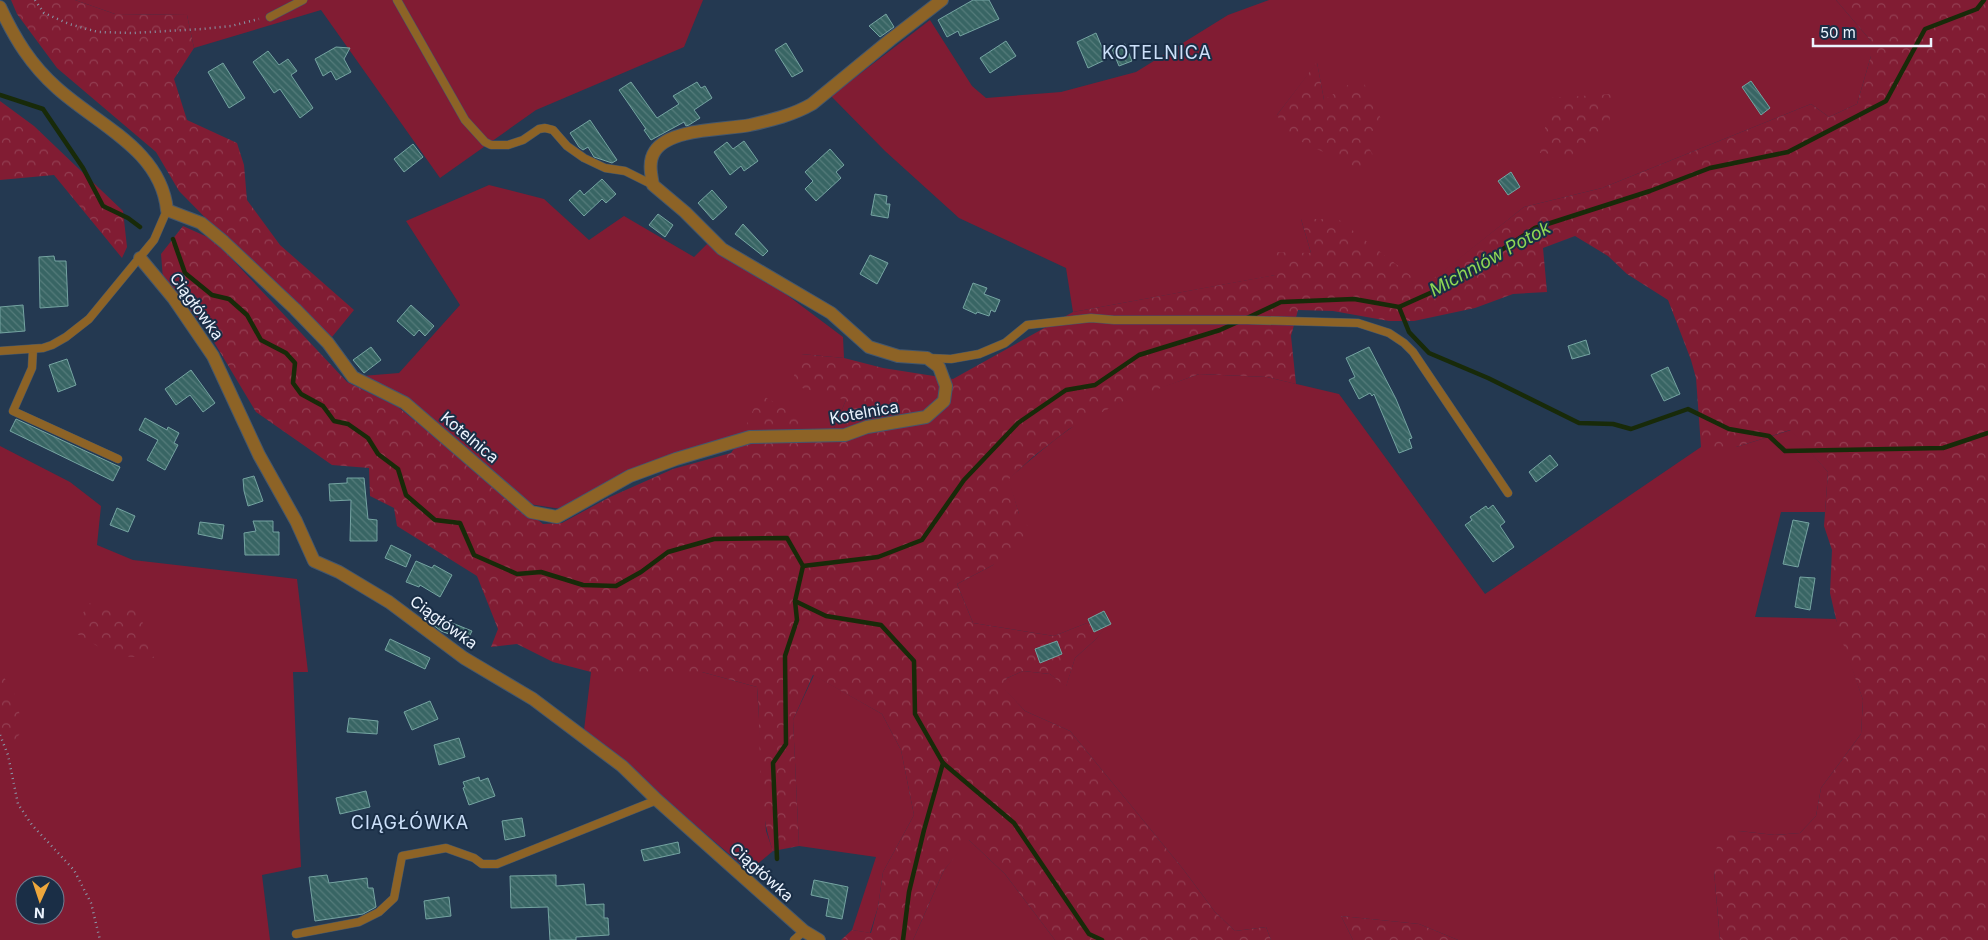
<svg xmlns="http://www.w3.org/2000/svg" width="1988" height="940" viewBox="0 0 1988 940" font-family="Inter,sans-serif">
  <defs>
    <pattern id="forest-crowns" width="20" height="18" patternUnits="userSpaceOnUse" patternTransform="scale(1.25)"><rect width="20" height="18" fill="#811c33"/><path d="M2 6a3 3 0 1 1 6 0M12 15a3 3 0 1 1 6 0" fill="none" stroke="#933e52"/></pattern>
    <pattern id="building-back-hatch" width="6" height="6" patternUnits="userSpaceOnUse" patternTransform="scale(1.25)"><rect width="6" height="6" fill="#386564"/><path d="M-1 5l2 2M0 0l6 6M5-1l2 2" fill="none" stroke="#557c7b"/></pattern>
  </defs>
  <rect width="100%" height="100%" fill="#243951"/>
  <g fill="#811c33" fill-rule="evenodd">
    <polygon points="75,0 703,0 684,47 536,110 440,178 321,10 194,48 187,15 115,14"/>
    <path d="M1269 0H1836L1871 41V56L1857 104 1829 117 1811 104 1602 188 1524 207 1424 287 1392 263 1301 219 1311 253 1276 275 1073 312 1066 268 959 218 885 151 831 96 930 20 972 86 986 98 1061 92 1136 72 1228 15ZM1317 63 1324 100 1277 115Z"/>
    <polygon points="489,185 544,199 589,240 624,216 694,257 709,242 783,292 843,337 844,358 801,354 846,400 833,431 740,440 561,509 529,504 362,376 399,373 460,305 406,221"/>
    <path d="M1199 374 1267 377 1339 394 1485 594 1701 447H1736L1791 430 1828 472 1825 512H1781L1755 617 1836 619 1863 700 1861 734 1821 788 1816 816 1800 833 1775 835 1739 831 1714 871 1720 940H1458L1419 924 1341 916 1353 940H1271L1266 927 1235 931 1215 912 1183 869 1070 731 1025 711 1001 686 1007 678 1023 671 1050 674 1066 686 1075 658 1096 639 1106 626 1087 623 1054 636 973 623 957 584 993 565 1019 514 1008 479C1028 462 1047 445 1068 430 1107 403 1155 390 1199 374Z"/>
    <path d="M0 446 70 482 101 506 97 545 133 560 297 579 308 672H293L301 867 262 875 270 940H0ZM25 885H55V915H25Z"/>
    <polygon points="591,672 702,672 757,687 766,831 773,851 749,871 584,730"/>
    <polygon points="814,675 882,714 901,750 914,815 883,872 878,907 870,933 852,930 876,857 799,846 793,720"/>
    <polygon points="968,839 1005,874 1055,940 913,940 944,870"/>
  </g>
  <g fill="url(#forest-crowns)">
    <polygon points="11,0 75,0 115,14 187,15 194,48 174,79 187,120 237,143 244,165 247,200 280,245 354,310 332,337 244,257 179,191 156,152 57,68 17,14"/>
    <path d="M1836 0H1988V940H1720L1714 871 1718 836 1739 831 1775 835 1800 833 1816 816 1821 788 1861 734 1863 700 1839 632 1830 593 1832 550 1824 526 1828 472 1790 430 1736 447H1701L1696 378 1691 360 1668 300 1627 274 1608 256 1575 236 1543 248 1547 292 1513 294 1475 308 1414 321H1389L1333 311 1298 310 1291 336 1296 384 1267 377 1199 374 1120 403 1069 429 1034 456 1009 479 1019 514 1032 532 993 565 957 584 973 623 1054 636 1087 623 1107 626 1096 639 1075 658 1066 687 1050 674 1023 671 1007 678 1002 686 1025 711 1070 731 1183 869 1215 912 1235 931 1266 927 1271 940H1055L1005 874 969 840 944 870 913 940H841L852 930 871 933 878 907 883 872 914 815 901 750 882 714 813 675 793 720 799 846 773 851C755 800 762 741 757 687L702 672H591L553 662 517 644 491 647 498 629 477 576 397 526 394 508 370 496 369 468 332 465 256 412 205 327 163 279 161 254 183 226 214 240 347 382 398 407 543 524 562 523 610 497 673 469 731 453 740 440 760 394 798 416 806 438 833 431 846 400 791 385 801 354 844 358 883 368 953 379 1073 312 1275 275 1274 252 1311 253 1301 219H1338L1424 286 1524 207 1602 188 1811 104 1829 117 1857 104 1871 56V41Z"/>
    <polygon points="1317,62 1324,100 1361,77 1384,125 1362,136 1376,160 1362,170 1289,136 1277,115"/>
    <polygon points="1612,94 1609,126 1571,156 1540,153 1551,98"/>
    <polygon points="0,101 34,126 123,211 127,247 122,258 54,175 0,180"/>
    <polygon points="135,599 154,658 114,656 72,631 89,603 110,611"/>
    <polygon points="0,671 17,698 22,731 11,745 0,725"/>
    <polygon points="1341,916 1419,924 1458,940 1353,940"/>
  </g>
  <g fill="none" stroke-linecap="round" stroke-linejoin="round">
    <g stroke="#182a09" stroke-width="4.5">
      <polyline points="0,95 43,109 83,168 103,206 128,218 140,227"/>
      <polyline points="173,239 185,273 212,295 229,299 247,315 261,340 286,353 295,363 293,383 301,394 323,406 334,421 348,424 368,438 378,454 398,469 406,495 435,520 460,523 474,555 517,574 541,572 583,585 616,586 641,572 668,552 714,539 787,538 803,566 795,601 826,616 881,625 914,661 915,714 943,763 1014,823 1089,934 1102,940"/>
      <polyline points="1399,307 1409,332 1429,353 1488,378 1579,423 1613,424 1631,429 1688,409 1729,429 1769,436 1785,451 1943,448 1988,433"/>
      <polyline points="1247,318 1281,302 1354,299 1399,307 1448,285 1535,228 1650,191 1710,168 1788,152 1886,101 1925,29 1977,9 1984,0"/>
      <polyline points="803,566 878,557 922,540 964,480 1018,423 1066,390 1095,385 1139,355 1220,330 1240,321"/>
      <polyline points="777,859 773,763 786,744 785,656 797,620 795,601"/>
      <polyline points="903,940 909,892 924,830 943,763"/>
    </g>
  </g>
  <g fill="url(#building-back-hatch)" stroke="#75a4a2">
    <polygon points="973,0 989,0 999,19 960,36 958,31 947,37 938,20"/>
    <polygon points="886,14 894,27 880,37 869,26"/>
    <polygon points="1096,33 1107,59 1088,68 1077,42"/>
    <polygon points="1006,41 1016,56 990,73 980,58"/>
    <polygon points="786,43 803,71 792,77 775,50"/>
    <polygon points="1125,44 1132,61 1119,66 1112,49"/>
    <polygon points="336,47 350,48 344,59 351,72 336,80 331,71 323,76 315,59"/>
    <polygon points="268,51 279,65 288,59 297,71 291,75 313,108 300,118 280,89 274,93 253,62"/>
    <polygon points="223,63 245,98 229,108 208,72"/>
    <polygon points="1751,81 1770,108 1761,115 1742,87"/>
    <polygon points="631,82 657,118 679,104 673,96 697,82 701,88 705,86 712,98 694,110 700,118 689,125 686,126 684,122 651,140 644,130 646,129 619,90"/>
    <polygon points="590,120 617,160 612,163 594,157 588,147 583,150 579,147 570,133"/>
    <polygon points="744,141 758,161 744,171 741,166 730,175 714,152 727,142 733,149"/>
    <polygon points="413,144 423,157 404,172 394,159"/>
    <polygon points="830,149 844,165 836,172 841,178 816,201 805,189 813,181 805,172"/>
    <polygon points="1511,172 1520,187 1508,195 1498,181"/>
    <polygon points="602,179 616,194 606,203 602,199 584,216 569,200 580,190 584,195"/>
    <polygon points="712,190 727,207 713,220 698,203"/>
    <polygon points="875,194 887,196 886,204 890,204 888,218 871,215"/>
    <polygon points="658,214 673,225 665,237 649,225"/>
    <polygon points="743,224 768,251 763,256 735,234"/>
    <polygon points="870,255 888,263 877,284 860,274"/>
    <polygon points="54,256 55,261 66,261 68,306 40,308 39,257"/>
    <polygon points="973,283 987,288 984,294 1000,300 995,312 991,310 989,316 977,312 976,314 963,308"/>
    <polygon points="23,305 25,331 0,333 0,307"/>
    <polygon points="411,305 434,326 425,336 419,330 414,336 397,321"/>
    <polygon points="1586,340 1590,354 1572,359 1568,346"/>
    <polygon points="371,347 381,360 364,373 353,360"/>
    <polygon points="1369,347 1396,399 1412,438 1409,439 1412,448 1399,453 1374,394 1372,396 1370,393 1359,399 1349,380 1355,377 1346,358"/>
    <polygon points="67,359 76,385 58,392 49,365"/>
    <polygon points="1668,367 1680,394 1664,401 1651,375"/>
    <polygon points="191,370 215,403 203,412 190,395 176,405 165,389"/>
    <polygon points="145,418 167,430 168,427 179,433 174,443 178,445 165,470 147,460 158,440 139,430"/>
    <polygon points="16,419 120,467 113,481 10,431"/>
    <polygon points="1550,455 1558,465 1536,482 1529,472"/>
    <polygon points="254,476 263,501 248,506 244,491 243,479"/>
    <polygon points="347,478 364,478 368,519 377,520 377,541 350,541 351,500 330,501 329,484 347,483"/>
    <polygon points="1493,505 1505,522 1500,526 1514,547 1493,562 1465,525 1472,520 1470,517 1486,506 1488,509"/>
    <polygon points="117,508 135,516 128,532 110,525"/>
    <polygon points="1793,520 1809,523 1798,567 1783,564"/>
    <polygon points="253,521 273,521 273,532 279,532 279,555 245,555 244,533 256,531"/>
    <polygon points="200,522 224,525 222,539 198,534"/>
    <polygon points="391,545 411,555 406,567 385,558"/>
    <polygon points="416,561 432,568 434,565 452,575 440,597 420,585 419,587 406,582"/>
    <polygon points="1800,577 1815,578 1810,610 1795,607"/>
    <polygon points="1104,611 1111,624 1094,632 1088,619"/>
    <polygon points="435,616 472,631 467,641 441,631 432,624"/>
    <polygon points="390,639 430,658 425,669 385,650"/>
    <polygon points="1057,641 1062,654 1040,663 1035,649"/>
    <polygon points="430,701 438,719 412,730 404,712"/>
    <polygon points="349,718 378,721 377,734 347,732"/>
    <polygon points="459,738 465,757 439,765 434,745"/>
    <polygon points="479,777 480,781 488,778 495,796 469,805 463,788 465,787 463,782"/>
    <polygon points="366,791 370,807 340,814 336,798"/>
    <polygon points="522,818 525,836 505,840 502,821"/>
    <polygon points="678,842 680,853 644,861 641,850"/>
    <polygon points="327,875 329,883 367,878 368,888 373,888 376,907 363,914 315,921 309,877"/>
    <polygon points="556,875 556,886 584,884 586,905 604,904 604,918 608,918 609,935 576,937 576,940 550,940 548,907 511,908 510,876"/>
    <polygon points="814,880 848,887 842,919 826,916 829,899 811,895"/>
    <polygon points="449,897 451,916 426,919 424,901"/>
  </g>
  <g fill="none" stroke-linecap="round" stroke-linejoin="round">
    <defs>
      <g id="service">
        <polyline points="397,0 465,120 485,142 491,145 508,145 523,140 539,129 545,128 553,130 567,146 584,158 605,168 625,171 653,185"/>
        <polyline points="270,17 303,0"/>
        <polyline points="33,349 32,368 13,411 118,459"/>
        <polyline points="0,351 43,348 52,345 66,337 89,319 154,240 167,210"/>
        <polyline points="928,358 951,359 979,354 1005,343 1027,325 1091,318 1114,320 1247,320 1358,323 1389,333 1404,343 1413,352 1508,493"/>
        <polyline points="296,934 359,922 379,912 394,898 402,856 446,848 474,858 482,864 497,864 657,800"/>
        <polyline points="794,940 804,931"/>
      </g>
      <g id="minor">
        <path d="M0 7C15 39 31 65 57 88 98 125 161 150 167 210L201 223 224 242 295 309 328 343 353 377 405 403 531 512 557 517 630 476 676 459 740 440 750 437 845 435 867 427 926 417 944 401 946 386 939 367 927 358 898 356 869 347 831 313 722 249 685 212 653 185C651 174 648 161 655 151 670 128 725 130 750 125 772 120 793 115 812 104L890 40 942 0"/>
        <polyline points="140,258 174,299 213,356 259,455 296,521 314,561 339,572 389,602 464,658 533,699 622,766 657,800 804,931 819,940"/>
      </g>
    </defs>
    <use href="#service" stroke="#44576d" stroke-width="9"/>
    <use href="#minor" stroke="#44576d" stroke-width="14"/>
    <g stroke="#8a98a9" stroke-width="2.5" stroke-dasharray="1 4" stroke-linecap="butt">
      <polyline points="35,0 44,13 69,24 98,32 133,33 202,29 231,26 259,19"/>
      <polyline points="0,735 8,755 18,804 32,825 74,870 91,903 100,940"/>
    </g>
    <use href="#service" stroke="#8d6326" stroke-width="8"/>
    <use href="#minor" stroke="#8d6326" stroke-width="12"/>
  </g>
  <g text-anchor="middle" stroke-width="4" stroke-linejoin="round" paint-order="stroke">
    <g font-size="16" fill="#ecf4fe" stroke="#1a2e46">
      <text transform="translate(197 306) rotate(54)" y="6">Ciągłówka</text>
      <text transform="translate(864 412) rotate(-10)" y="6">Kotelnica</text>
      <text transform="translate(470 437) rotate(40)" y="6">Kotelnica</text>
      <text transform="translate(444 622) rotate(36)" y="6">Ciągłówka</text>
      <text transform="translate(762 872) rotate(42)" y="6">Ciągłówka</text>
    </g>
    <g font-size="18" letter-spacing="1" fill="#cde1fa" stroke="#1a2e46">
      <text x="1157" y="59">KOTELNICA</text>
      <text x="410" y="829">CIĄGŁÓWKA</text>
    </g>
    <g font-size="18" font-style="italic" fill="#8fd754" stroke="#1a2e46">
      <text transform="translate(1490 259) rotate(-29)" y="6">Michniów Potok</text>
    </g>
  </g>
  <g transform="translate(40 900) rotate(183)"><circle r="24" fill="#1a2e46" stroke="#6e7d90"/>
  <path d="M0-4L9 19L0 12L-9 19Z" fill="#eea73c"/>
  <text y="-8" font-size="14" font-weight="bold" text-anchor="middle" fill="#ecf4fe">N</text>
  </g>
  <path d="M1813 38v8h118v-8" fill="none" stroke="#ecf4fe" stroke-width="2.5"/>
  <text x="1820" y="38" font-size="15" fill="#ecf4fe" stroke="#1a2e46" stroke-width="4" paint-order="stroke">50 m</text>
</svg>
